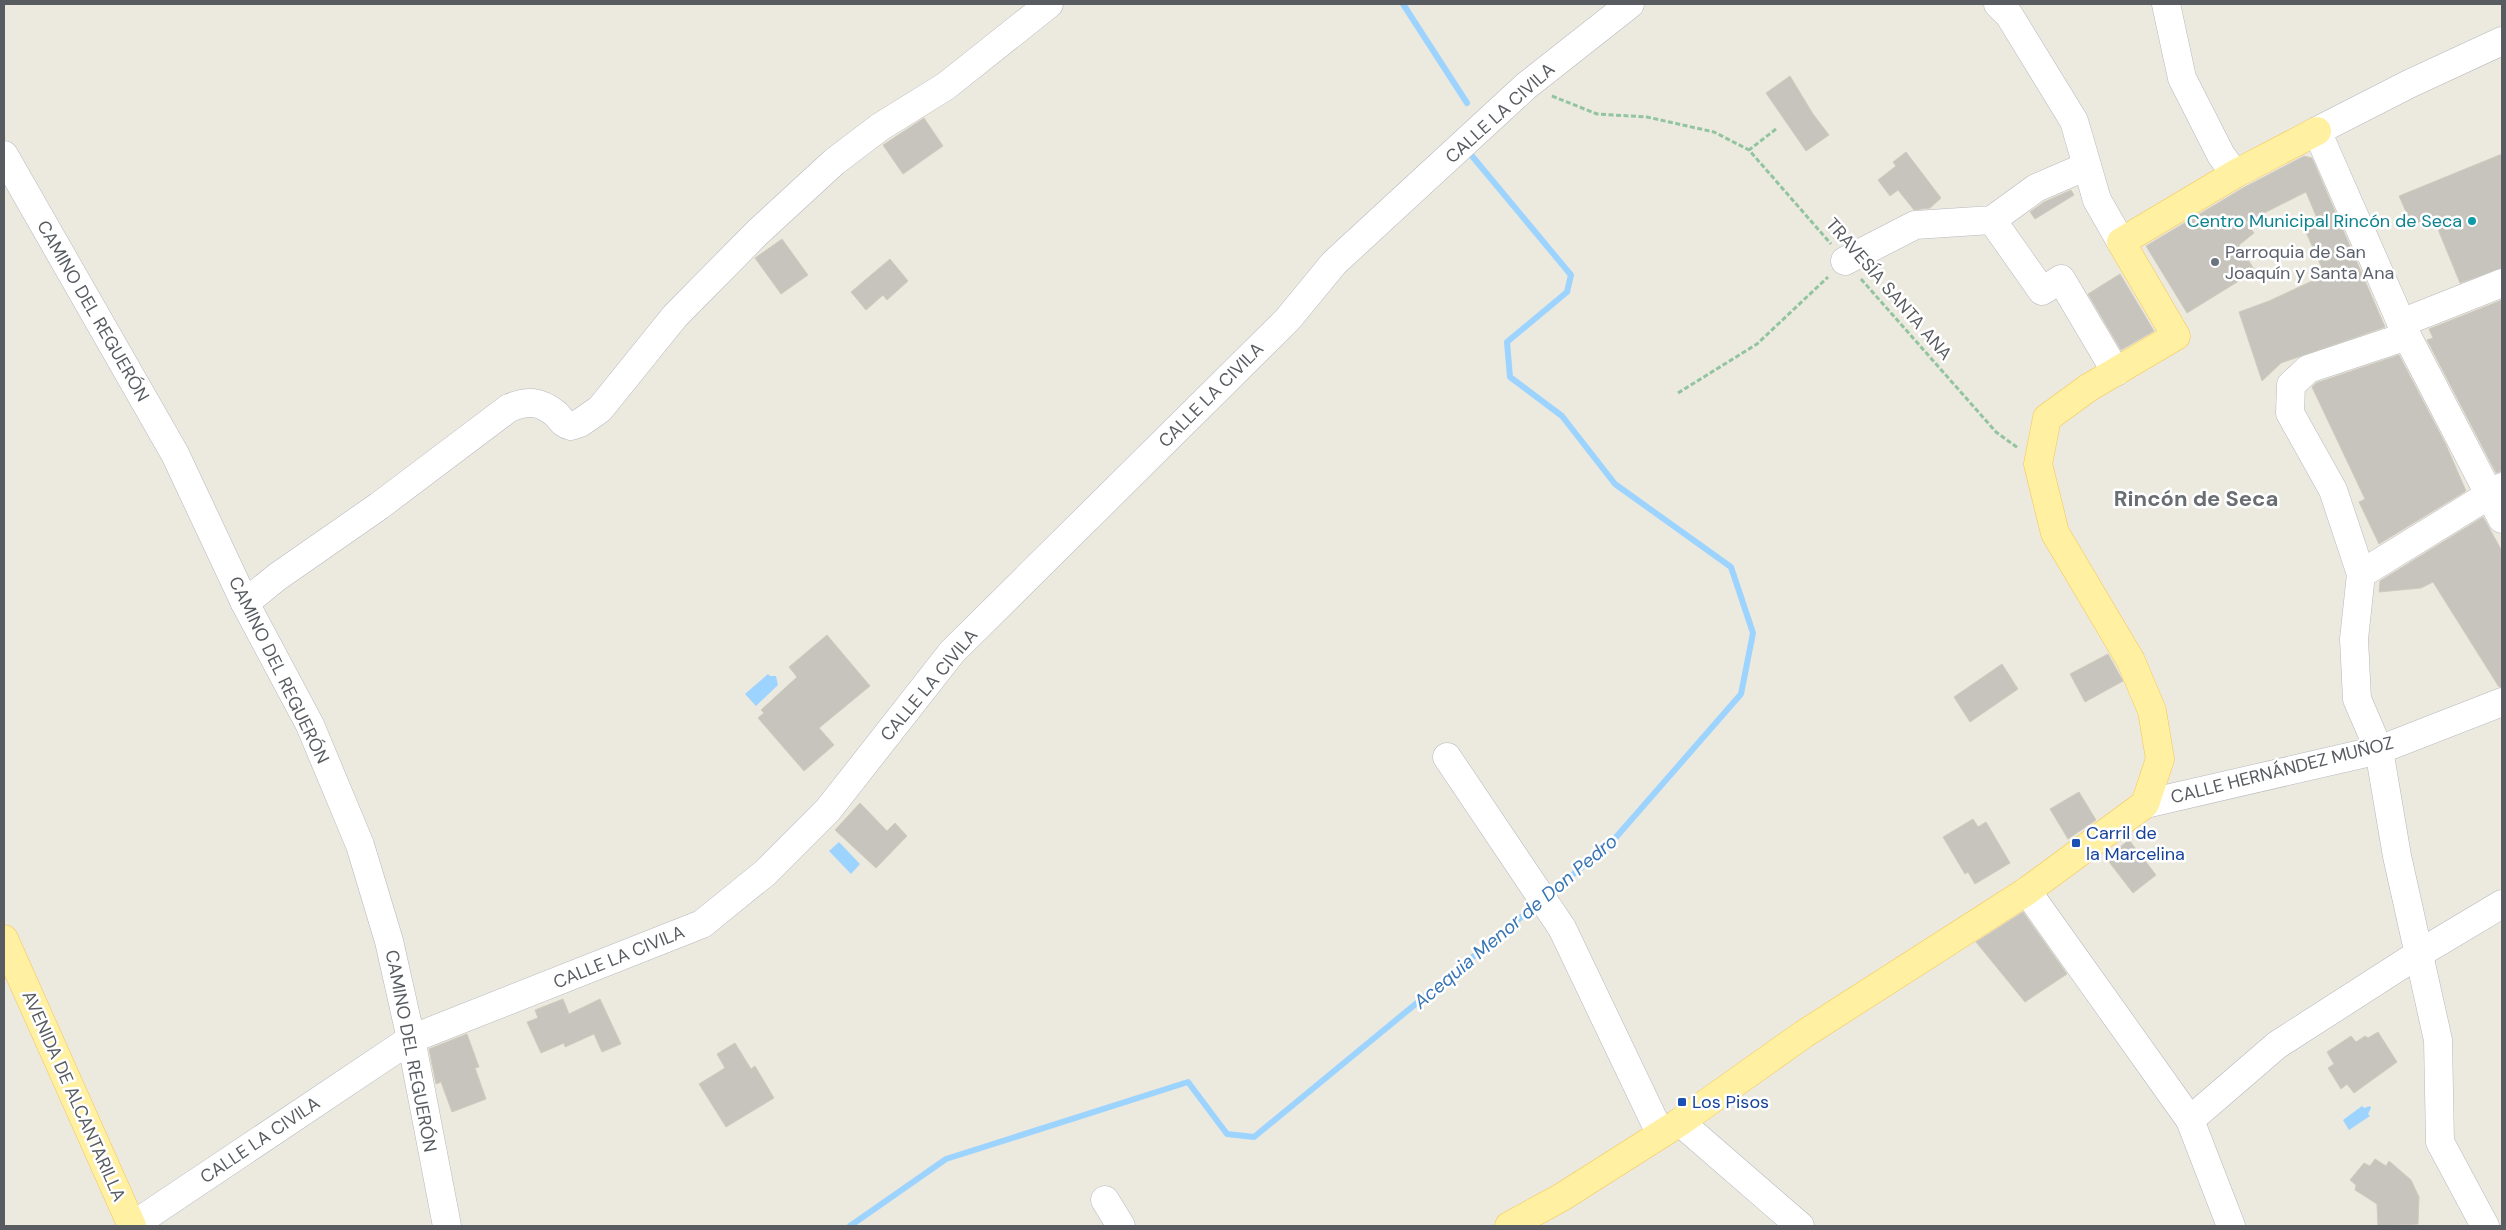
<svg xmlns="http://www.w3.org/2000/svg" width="2506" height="1230" viewBox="0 0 2506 1230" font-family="'DM Sans',sans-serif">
  <rect width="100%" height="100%" fill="#ece9df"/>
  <g fill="#9dd4ff">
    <polygon points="768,674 770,676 776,676 778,685 756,706 745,694"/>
    <polygon points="839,842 860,864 851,874 829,851"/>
    <polygon points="2362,1106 2364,1108 2370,1106 2371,1108 2368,1114 2370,1116 2349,1130 2343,1120"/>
  </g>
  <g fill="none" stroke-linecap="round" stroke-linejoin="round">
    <g stroke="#9dd4ff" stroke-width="6">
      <polyline points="1403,4 1467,103"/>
      <polyline points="1467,150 1571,275 1567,292 1507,342 1510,377 1562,416 1615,484 1731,567 1753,633 1741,694 1611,843 1547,896"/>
      <polyline points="850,1226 946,1159 1188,1082 1227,1134 1254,1137 1537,904"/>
    </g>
  </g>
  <g fill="#c7c4bd" stroke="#d1cbbe">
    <polygon points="1790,76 1813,114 1829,135 1806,151 1766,93"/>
    <polygon points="924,118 943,146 903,174 883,145"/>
    <polygon points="1906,152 1941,198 1930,208 1914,210 1898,190 1890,196 1878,180 1896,166 1893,162"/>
    <polygon points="2502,154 2502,268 2460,283 2433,217 2412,225 2399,196"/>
    <polygon points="2304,156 2312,158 2385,327 2281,363 2262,381 2239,312 2269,301 2325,275 2305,230 2319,223 2306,192 2246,222 2254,233 2239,245 2255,271 2187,313 2146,246 2243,188"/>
    <polygon points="2071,190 2074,195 2035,219 2030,212 2044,202"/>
    <polygon points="782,239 808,275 781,294 755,258"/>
    <polygon points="890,259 908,281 887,300 883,295 866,310 851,292"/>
    <polygon points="2120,274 2154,331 2121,350 2088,294"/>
    <polygon points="2502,300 2502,471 2496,473 2427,340 2433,338 2429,329"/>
    <polygon points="2399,355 2446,445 2466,491 2379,544 2359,502 2365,499 2312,387 2316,383"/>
    <polygon points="2483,517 2502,551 2502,687 2499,687 2433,582 2421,588 2379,592 2380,581"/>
    <polygon points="827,635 870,686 819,728 834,745 804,771 758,718 764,713 761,710 797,677 789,667"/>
    <polygon points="2108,654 2123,681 2085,702 2070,674"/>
    <polygon points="2002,664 2018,689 1970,722 1954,697"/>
    <polygon points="2079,792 2096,820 2068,839 2050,809"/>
    <polygon points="860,803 887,831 895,823 907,836 876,868 835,830"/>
    <polygon points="1973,819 1978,827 1986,822 2010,863 1975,884 1968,872 1965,874 1943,837"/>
    <polygon points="2129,840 2156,875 2133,893 2106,858"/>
    <polygon points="2023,912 2067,974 2025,1002 1976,942"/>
    <polygon points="563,999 569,1014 600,999 621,1044 602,1052 594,1034 565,1047 564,1043 541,1053 527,1022 538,1018 535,1010"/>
    <polygon points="2378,1032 2397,1062 2354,1093 2347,1084 2341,1089 2328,1068 2334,1064 2327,1052 2351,1036 2356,1042 2365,1036 2368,1038"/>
    <polygon points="467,1034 479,1067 475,1068 486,1099 452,1112 441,1082 436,1084 429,1049"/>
    <polygon points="735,1043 751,1069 755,1066 774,1098 726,1127 699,1084 725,1068 717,1054"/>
    <polygon points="2375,1159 2386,1166 2389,1161 2411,1180 2419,1197 2418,1224 2378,1226 2377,1204 2355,1190 2356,1185 2350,1180 2364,1163 2370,1166"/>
  </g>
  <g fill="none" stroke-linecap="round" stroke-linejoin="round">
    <defs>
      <g id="minor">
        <polyline points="1998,4 2009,15 2074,121 2097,200 2121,242"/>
        <polyline points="2166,4 2182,78 2221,155 2235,174"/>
        <polyline points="2502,41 2409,84 2317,131 2407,336 2502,519"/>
        <polyline points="4,155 175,454 245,603 310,725 360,845 389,941 411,1039 447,1226"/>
        <polyline points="1992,220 2042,291 2061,279 2116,372"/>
        <polyline points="1845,261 1915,225 1992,220 2036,188 2087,166"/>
        <polyline points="2401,323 2502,283"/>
        <polyline points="2407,336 2308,369 2291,385 2290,413 2333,490 2361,574 2354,639 2357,699 2379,750 2397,856 2438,1040 2440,1142 2485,1226"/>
        <polyline points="2361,574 2502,487"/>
        <path d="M245 603 277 577 379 506 509 408C528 400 540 401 556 414 562 420 562 424 571 426L580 423 600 409 675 316 758 232 834 162 880 127 946 86 1049 4"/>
        <polyline points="1447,757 1562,928 1660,1133"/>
        <polyline points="2145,804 2379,750 2502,702"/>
        <polyline points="2027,891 2190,1120 2231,1226"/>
        <polyline points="2190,1120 2277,1045 2420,953 2502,904"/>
        <polyline points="1680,1122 1800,1226"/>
        <polyline points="1105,1200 1121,1226"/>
        <polyline points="132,1226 411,1039 702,924 765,873 828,810 952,652 1288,319 1334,263 1526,86 1630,4"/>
      </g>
      <g id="major">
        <polyline points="4,939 132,1226"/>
        <polyline points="1509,1226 1562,1197 1680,1122 1804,1034 2027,891 2145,804 2160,759 2152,711 2131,661 2055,533 2038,464 2047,418 2088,388 2176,336 2121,242 2235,174 2317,131"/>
      </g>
    </defs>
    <use href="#minor" stroke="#b5b8bd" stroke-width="29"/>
    <use href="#major" stroke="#f6c64f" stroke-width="29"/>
    <g stroke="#92c4a0" stroke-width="3" stroke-dasharray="5 2.5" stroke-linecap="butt">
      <polyline points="1552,96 1597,114 1647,117 1714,132 1749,150"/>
      <polyline points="1776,129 1749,150 1831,244"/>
      <polyline points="1861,279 1996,432 2018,448"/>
      <polyline points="1678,393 1757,344 1828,277"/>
    </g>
    <use href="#minor" stroke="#fff" stroke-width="28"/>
    <use href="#major" stroke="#fff0a2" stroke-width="28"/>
  </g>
  <circle fill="#0f9aa8" stroke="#fff" stroke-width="2" cx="2472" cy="221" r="5"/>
  <circle fill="#6b7280" stroke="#fff" stroke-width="2" cx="2215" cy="262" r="5"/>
  <g fill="#1a4fb4" stroke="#fff" stroke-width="2">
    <rect x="2071" y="838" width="10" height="10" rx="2.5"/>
    <rect x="1677" y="1097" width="10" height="10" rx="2.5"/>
  </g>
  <g text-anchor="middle" stroke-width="5" stroke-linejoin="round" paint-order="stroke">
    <g font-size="18" fill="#585c61" stroke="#fff">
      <text transform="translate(1500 113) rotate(-42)" y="6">CALLE LA CIVILA</text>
      <text transform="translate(1889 289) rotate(49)" y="6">TRAVESÍA SANTA ANA</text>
      <text transform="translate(93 311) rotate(60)" y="6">CAMINO DEL REGUERÓN</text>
      <text transform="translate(1211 395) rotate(-45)" y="6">CALLE LA CIVILA</text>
      <text transform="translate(279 670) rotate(64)" y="6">CAMINO DEL REGUERÓN</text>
      <text transform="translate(929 685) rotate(-50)" y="6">CALLE LA CIVILA</text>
      <text transform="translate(2282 770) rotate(-14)" y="6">CALLE HERNÁNDEZ MUÑOZ</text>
      <text transform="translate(619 957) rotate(-22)" y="6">CALLE LA CIVILA</text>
      <text transform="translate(411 1051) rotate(79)" y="6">CAMINO DEL REGUERÓN</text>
      <text transform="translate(74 1096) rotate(66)" y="6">AVENIDA DE ALCANTARILLA</text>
      <text transform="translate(260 1140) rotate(-34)" y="6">CALLE LA CIVILA</text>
    </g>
    <g font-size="18" fill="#0d838f" stroke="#fff" text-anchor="end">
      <text x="2462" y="227">Centro Municipal Rincón de Seca</text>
    </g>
    <g font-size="18" fill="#5b616d" stroke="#fff" text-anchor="start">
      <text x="2225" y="258">Parroquia de San<tspan x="2225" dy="21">Joaquín y Santa Ana</tspan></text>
    </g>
    <g font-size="18" fill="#164399" stroke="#fff" text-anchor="start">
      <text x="2086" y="839">Carril de<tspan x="2086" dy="21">la Marcelina</tspan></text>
      <text x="1692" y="1108">Los Pisos</text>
    </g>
    <g font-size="19" font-style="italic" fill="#3875b4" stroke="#fff">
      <text transform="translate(1515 921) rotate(-40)" y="7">Acequia Menor de Don Pedro</text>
    </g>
    <g font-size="22" font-weight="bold" fill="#696e73" stroke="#fff">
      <text x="2196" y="506">Rincón de Seca</text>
    </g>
  </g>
  <rect width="2506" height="1230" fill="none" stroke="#585c61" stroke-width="10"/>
</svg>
